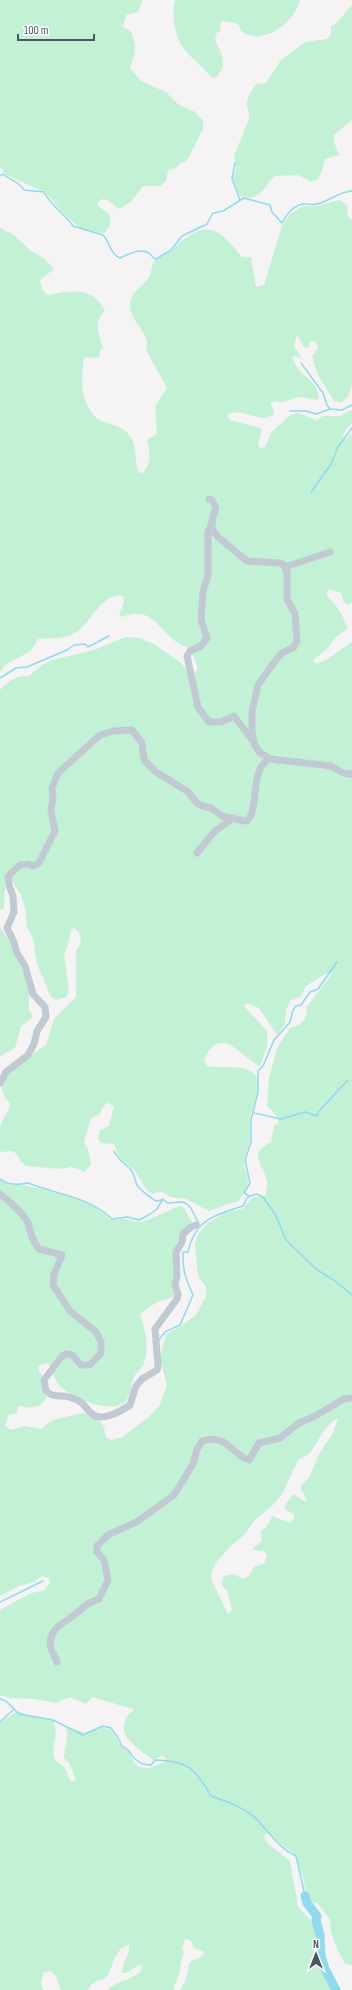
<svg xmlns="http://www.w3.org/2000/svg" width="352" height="1990" viewBox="0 0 352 1990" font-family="'Sofia Sans Condensed',sans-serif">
  <rect width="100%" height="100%" fill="#f5f3f3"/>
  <g fill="#c3f1d5" fill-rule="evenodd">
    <path d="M0 0H143L138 12 126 15 123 27 131 31C137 47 136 52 130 68L141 81 166 92 178 104 195 112 203 121V129L189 157 184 163 181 162 176 168 169 170 167 175V180L160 186H143L131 202 119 209 109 201 103 199 97 203 98 206 109 214 111 222 106 232 102 233 81 229 64 214 45 192 6 175 0 166Z"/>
    <path d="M175 0H300C295 21 266 45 244 33 240 30 240 26 236 23L221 21 220 32H217L215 40 222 55 223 67 216 78 211 77C194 56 178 53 174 22 173 14 173 7 175 0Z"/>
    <path d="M352 5V120L334 135V142L339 155 325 159 322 171 318 179 311 182 298 175 275 176C262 187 261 204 239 195L233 179 236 170 234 156 249 119C250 113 247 110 247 106 247 97 251 91 256 84L266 83 281 60 305 42 327 39 331 35V26L336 24Z"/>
    <path d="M339 200 348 206 347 215 352 220V386L348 397 341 402 334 401 318 375 312 357 318 348 316 342 310 341 308 348 304 347 297 335 294 346 302 359 294 356 292 358C295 363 298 370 303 374 311 382 318 385 319 398L317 400 299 397 280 403 278 401 271 403V406L274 410 273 415C258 425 241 404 227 416L230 420 260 428 262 431 258 444 260 448 265 447 271 433 290 415 298 413 316 420 323 416H341L350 410 352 411V423L345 431 343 437 345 440 352 433V602L348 605 344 602 341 593 329 589 326 594 339 610 348 628 336 637 327 649 313 660 315 664 326 660 352 642V1965L345 1964 337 1949 331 1932 330 1919 317 1903 310 1902 307 1899 303 1878 294 1853 284 1847 270 1834H265L264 1837 268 1844 290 1861 298 1907 313 1923 320 1964 334 1990H180L186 1980 189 1964 192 1960 198 1959 204 1954 203 1951 194 1948 190 1940 185 1939 182 1949 184 1953C181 1959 181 1964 180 1970 179 1978 174 1982 174 1990H107C117 1980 132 1981 141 1971L142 1966 139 1965 126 1973H122C121 1963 130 1956 129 1945 114 1949 114 1964 108 1975 103 1983 93 1978 88 1990H61L57 1978 51 1971 44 1972 41 1982 43 1990H0V1723L17 1711 27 1715 52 1719C64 1737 41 1756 64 1766L71 1782 76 1780 69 1763 64 1758C64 1748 69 1739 66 1729L69 1727 85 1733 103 1727 111 1730 121 1746 128 1751 135 1764 139 1767 149 1768 165 1762 166 1758 162 1756 153 1760C146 1755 133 1745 128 1739 121 1731 123 1715 134 1711L133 1709 92 1697 86 1704 70 1697 56 1703 34 1699 10 1698 0 1695V1610L31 1593 43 1591 50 1583 49 1578 42 1576 34 1582 19 1586 0 1596V1180C9 1185 17 1184 27 1186 57 1192 89 1198 111 1220L123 1219 142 1222 180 1206 183 1207 192 1222 185 1228 174 1249 175 1292 173 1297 157 1302 140 1314C145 1328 150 1348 144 1363 143 1367 138 1371 135 1375 130 1383 132 1396 124 1403 109 1414 70 1397 59 1385 54 1378 52 1370 48 1363L39 1366 38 1369 43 1378V1393L47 1397C39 1410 31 1408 18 1406L17 1413 9 1415 5 1425 10 1430 24 1426 42 1429 49 1422 57 1419 83 1413 90 1414 101 1422 104 1428 106 1437 112 1440 122 1437 150 1416 159 1406 167 1386 160 1358 166 1334 178 1328 195 1316 206 1297V1287L199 1278 197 1269 195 1243 198 1234 208 1223 226 1212 242 1209 253 1197 265 1196C266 1192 268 1185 267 1181 263 1163 247 1154 271 1142L274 1126 279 1123 276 1115 267 1106 269 1078 277 1048 290 1028 299 1025 305 1019 307 1014 306 1008 331 975 330 973 323 975 306 986 301 996 290 1001 286 1010 285 1024 277 1035 259 1008 246 1003 244 1006 267 1031V1046L261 1064 259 1066C239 1055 221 1024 204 1059L207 1066C220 1069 246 1063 255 1075 263 1087 251 1107 250 1120 249 1128 251 1136 249 1144 247 1151 244 1155 244 1162 244 1170 250 1178 247 1186 245 1192 240 1197 238 1202L227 1204 209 1211 186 1199 170 1197 163 1192H157L153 1194 146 1189 135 1171 119 1157 114 1144 101 1143 98 1139 100 1130 109 1126 114 1107 109 1103 105 1104 99 1115 91 1118 84 1142 88 1149 91 1164 85 1172 72 1167 60 1169 26 1166 20 1161 17 1154 12 1151 0 1152C0 1145 0 1134 0 1127 2 1120 10 1109 10 1104L2 1092V1081L8 1072 46 1045 54 1019 76 997V952L81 942 79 932 74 928 71 930 68 945 64 955 69 991 66 997 56 1000 51 997 37 964 33 938 27 927 25 908 21 895 6 872 4 908 0 910V690C8 681 16 675 29 676L42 665 52 660 94 650 126 637 139 638 154 644 180 662 190 673 195 674 198 668 190 648C161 642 158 602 122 617L119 615 124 603 123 596C100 593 92 623 75 633 66 639 49 638 38 639L31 651 6 664 0 672V228L14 235 31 251 44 258 54 269 40 280 42 290 48 295C72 290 93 287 105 311 92 323 100 334 103 349L100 350 99 358 84 357C82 377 79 395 92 413 95 416 97 420 101 421 111 424 124 427 130 436 137 446 135 460 138 472L143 473C152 461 150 454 147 440L157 434 155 406 167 388 146 350C153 331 125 322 131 300 133 290 145 285 149 277 152 272 151 266 154 262 158 256 169 253 174 248 205 219 217 226 242 257H251L256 287 264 285 282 226 290 214 303 206H317ZM338 1419 333 1433 319 1454 309 1478 302 1484 301 1489 307 1500 304 1501 293 1494 285 1505 286 1510 294 1514V1519L290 1523 272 1516 266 1528 261 1530 262 1541 252 1549 257 1551H264L267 1555 265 1563 254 1567 249 1576 243 1579 234 1574 224 1576 221 1584 227 1591 232 1610 228 1614 211 1579 212 1571 217 1561 231 1546 244 1535 256 1519 274 1504 282 1494 298 1460 310 1453 325 1429 334 1420Z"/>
    <polygon points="0,928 11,941 12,950 20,960 29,992 29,1010 33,1017 21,1026 15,1048 0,1056"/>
  </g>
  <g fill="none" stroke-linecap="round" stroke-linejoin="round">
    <g stroke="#90daee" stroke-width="1.5">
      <polyline points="235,163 232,179 240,200"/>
      <path d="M0 176 3 174C11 181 19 181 24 190L44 192C51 206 65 214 73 226L103 235C110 242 110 254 120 258 128 254 140 248 149 253 152 255 152 258 156 259L171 250 182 236 207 224 213 213 223 211 244 198 270 205 272 212 282 223C286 216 290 209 299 205 305 202 311 206 317 204 330 201 340 191 352 191"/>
      <polyline points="301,363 323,393 327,405 330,409 342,410 352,405"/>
      <polyline points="290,411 306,411 316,414 330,409"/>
      <polyline points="311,492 331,464 338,447 352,428"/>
      <polyline points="0,678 16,668 27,667 67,650 74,645 85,644 88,647 109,636"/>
      <polyline points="254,1113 281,1119 305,1112 317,1116 318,1112 348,1080"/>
      <path d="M114 1151C118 1160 125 1163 131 1170 134 1174 135 1180 137 1185 138 1188 152 1199 156 1201L162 1200"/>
      <path d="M0 1179C8 1185 19 1185 28 1183 58 1195 88 1196 112 1219L127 1217 139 1220 147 1216 157 1209 163 1199 167 1203 183 1202 187 1204 191 1208 199 1224"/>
      <polyline points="249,1196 244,1193 250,1183 245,1160 251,1142 251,1120 258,1092 258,1071 263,1066 274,1040 290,1022 293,1010 296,1006 301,1005 310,992 318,989 337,962"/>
      <path d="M158 1341 165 1332 180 1325 193 1295C186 1279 182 1270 183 1252H188C195 1219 215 1215 243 1206L247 1198 253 1195 257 1194 263 1197 276 1216 286 1240 316 1269 335 1281 352 1295"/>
      <polyline points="0,1602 43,1581"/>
      <path d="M0 1699 6 1701 19 1714 53 1720 83 1735 103 1726 111 1728 118 1738 122 1746 128 1750 134 1758 142 1764 151 1765 155 1760C188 1761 195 1768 211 1796 225 1801 241 1806 253 1816 269 1830 275 1846 296 1856L305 1896"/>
      <polyline points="0,1722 13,1710"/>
    </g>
    <polyline stroke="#90daee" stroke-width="9" points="305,1896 307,1903 317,1916 316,1920 320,1935 321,1956 325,1969 336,1990"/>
    <g stroke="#c1cad2" stroke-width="7">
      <polyline points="209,499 212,500 216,508 212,520 212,529 219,538 247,561 280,563 284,565 287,572 287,599 295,614 297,641 294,647 282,653 275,661 258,685 252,712 252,732 254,743 259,752 270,759 331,766 343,773 352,774"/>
      <polyline points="212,523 208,532 208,576 203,591 201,620 207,638 201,646 190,651 187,656 198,707 209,722 221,722 234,716 253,741"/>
      <polyline points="285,567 330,552"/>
      <polyline points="197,853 214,832 233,818"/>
      <path d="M0 1083 6 1072 28 1055 34 1044 37 1031 46 1017 45 1007 33 994 25 966 17 953 13 940 7 928 14 912 13 896 9 885 8 876 20 865 28 864 33 866 39 863 55 831 51 811 53 797 52 788 58 773 100 735 113 731 132 730 142 743 144 760 156 772 187 791 197 803 202 806 211 808 222 816 244 821 248 820C260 805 249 771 269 759"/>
      <path d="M0 1194C7 1199 25 1215 28 1223 31 1233 32 1241 39 1249L62 1255 54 1274 53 1285 70 1311 96 1332 101 1342V1353L90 1365H81L72 1355 66 1354 62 1356 44 1380 46 1391C55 1399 63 1394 72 1398 84 1402 83 1405 91 1413 101 1423 121 1411 130 1405L136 1386 142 1379 157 1370 158 1365 155 1329 177 1299 178 1294 175 1285 177 1276 176 1252 182 1242 183 1234 191 1227 196 1225"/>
      <path d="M57 1662C56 1657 52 1653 51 1648 47 1629 63 1624 74 1615 86 1606 84 1604 99 1599L108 1580 104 1560 97 1552V1546L108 1535 138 1521 174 1495 193 1464 197 1450 202 1441C228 1433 230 1454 249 1460L259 1443 280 1438 299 1423 315 1416 344 1399 352 1398"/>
    </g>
  </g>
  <g transform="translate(316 1954)" stroke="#ffffff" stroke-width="3" paint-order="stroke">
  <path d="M0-3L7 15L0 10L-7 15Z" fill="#4a5661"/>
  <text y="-6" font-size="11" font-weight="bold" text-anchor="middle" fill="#4a5661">N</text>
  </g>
  <path d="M18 34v6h76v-6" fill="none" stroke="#4a5661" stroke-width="2"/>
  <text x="24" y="34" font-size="12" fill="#4a5661" stroke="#ffffff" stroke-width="3" paint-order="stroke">100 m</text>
</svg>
